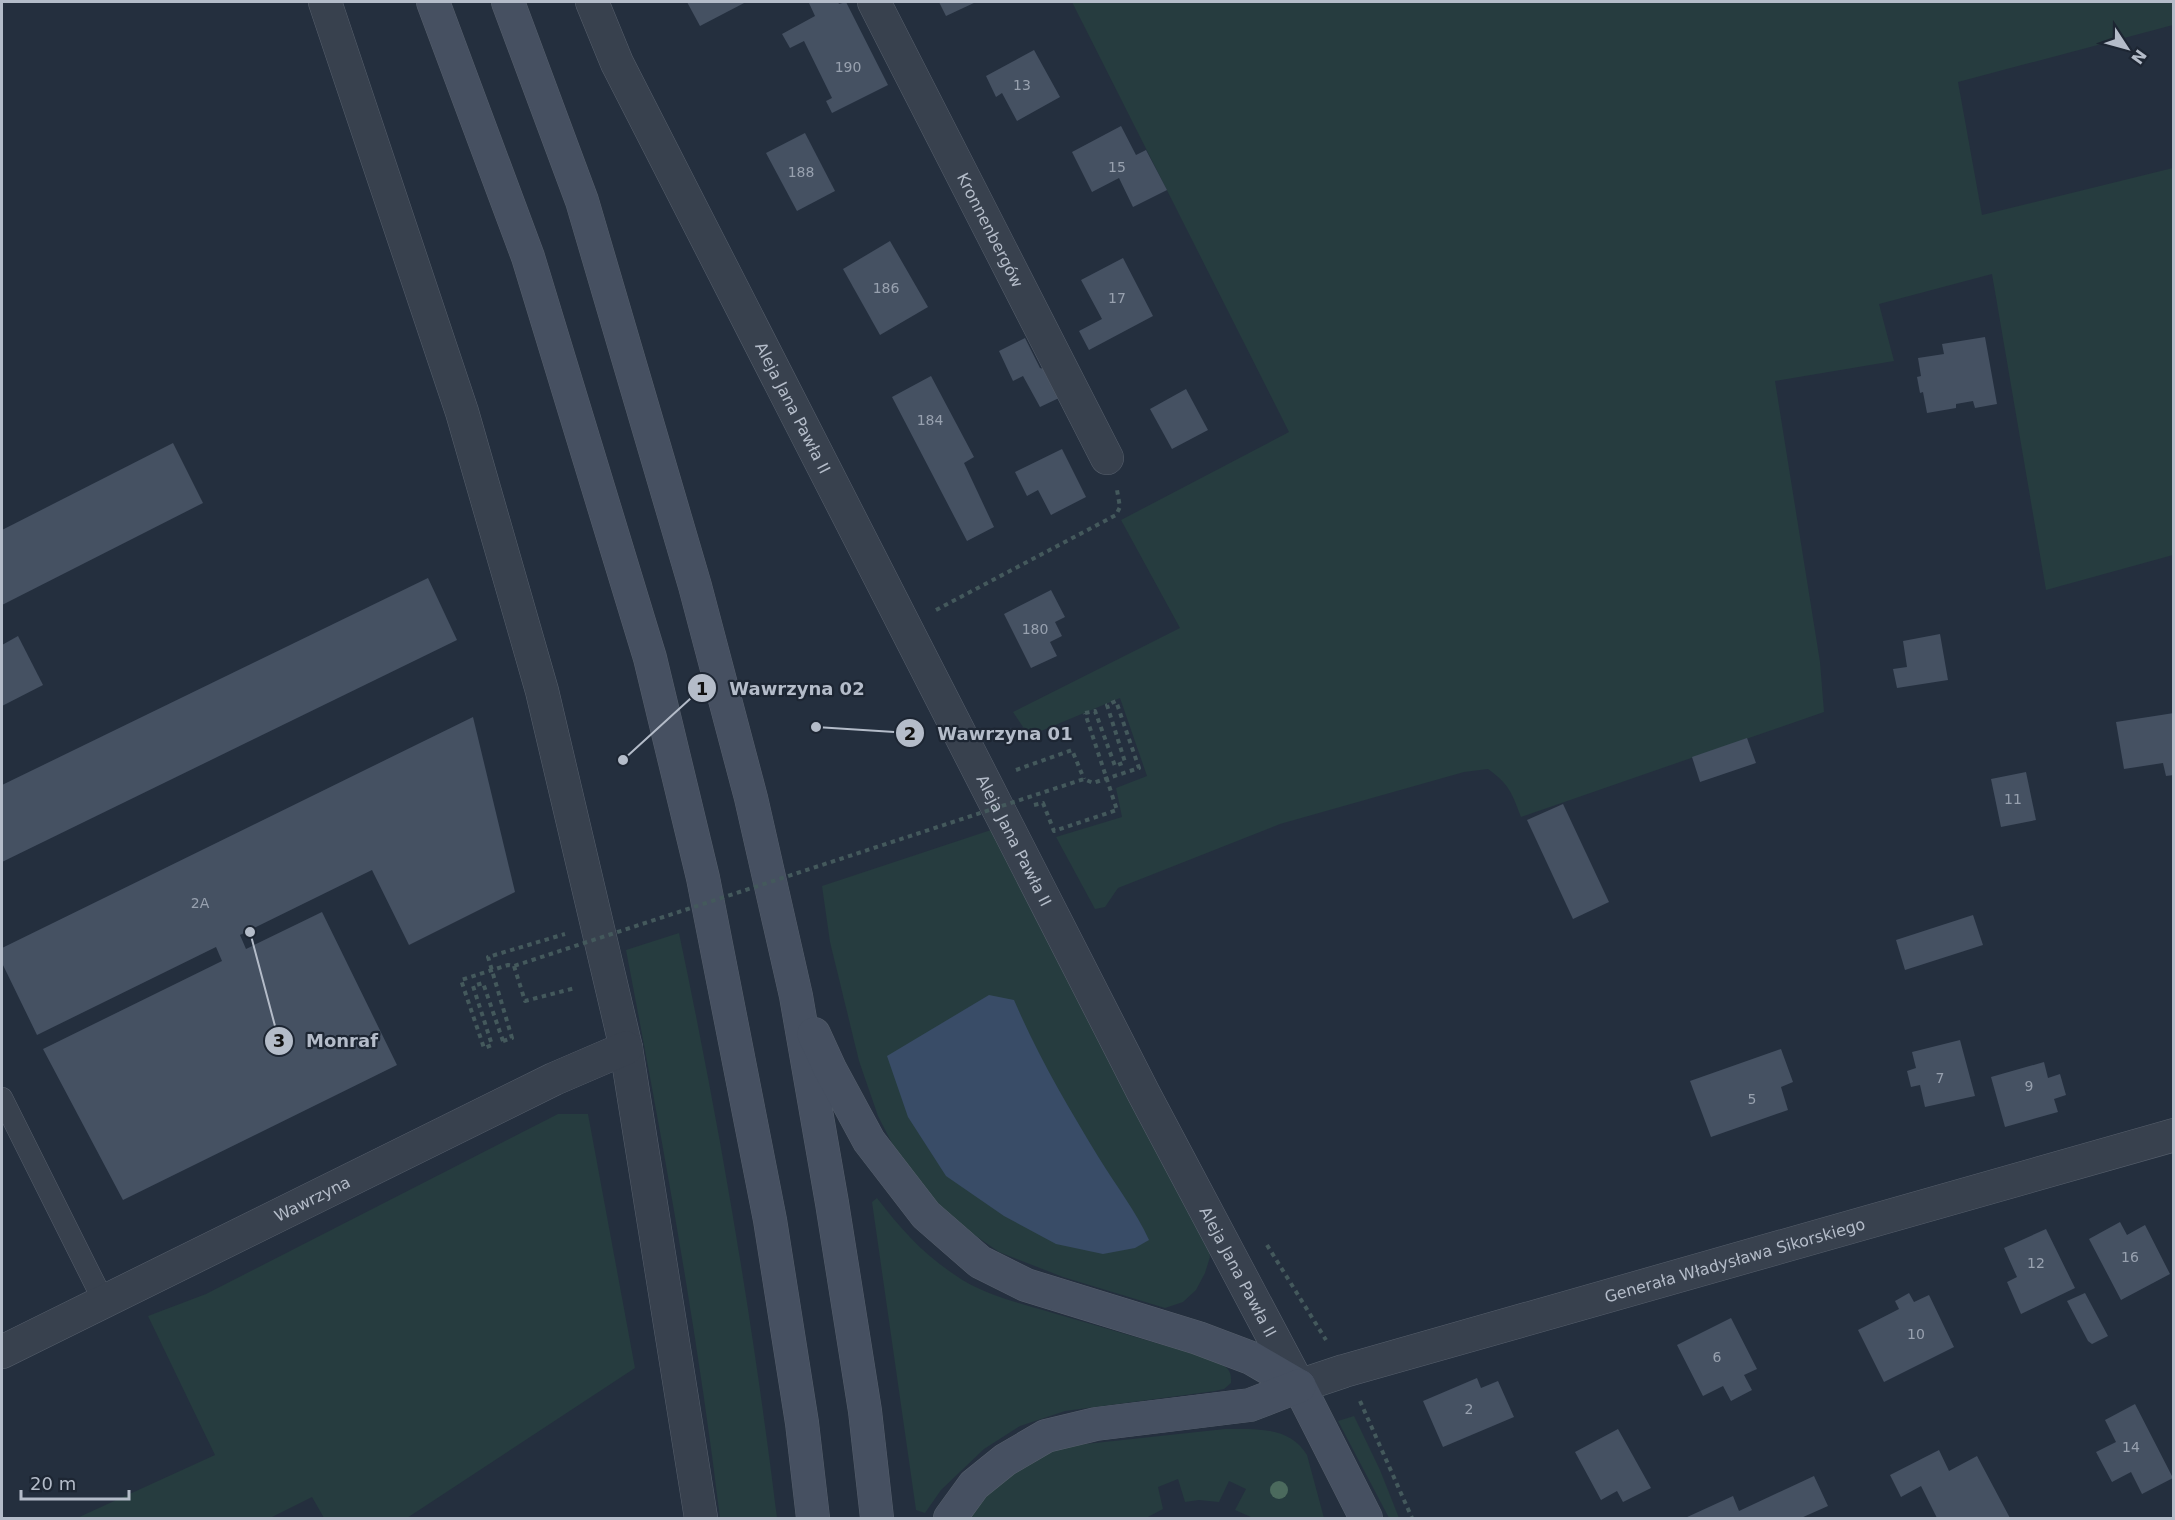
<svg xmlns="http://www.w3.org/2000/svg" width="2175" height="1520" viewBox="0 0 2175 1520" font-family="'DejaVu Sans',sans-serif">
  <rect width="100%" height="100%" fill="#242f3e"/>
  <g fill="#263c3f">
    <path d="M1072 2H2173V25L1958 82 1982 215 2173 168V555L2046 590 1992 274 1879 304 1894 361 1775 381 1820 662 1824 712 1521 817C1512 793 1509 784 1488 769L1464 772 1280 824 1118 888 1105 907 1095 909 1056 837 1122 817 1116 788 1147 776 1120 698 1029 736 1013 712 1180 628 1121 520 1289 432Z"/>
    <polygon points="991,830 1208,1239 1210,1257 1205,1273 1196,1290 1183,1302 1165,1308 1063,1277 999,1252 963,1227 925,1192 900,1159 878,1116 859,1061 830,942 822,886"/>
    <path d="M679 933C720 1127 753 1322 777 1518H720C697 1328 662 1138 626 950Z"/>
    <polygon points="558,1114 588,1114 635,1368 407,1518 324,1518 312,1497 270,1518 77,1518 215,1455 148,1316 206,1294"/>
    <path d="M877 1198C900 1228 923 1254 955 1275 983 1295 1020 1303 1053 1313 1107 1329 1162 1344 1216 1361 1227 1367 1232 1370 1231 1383L1224 1389 1215 1391 1065 1411 1020 1426 984 1449 941 1490 925 1513 916 1510 872 1202Z"/>
    <polygon points="1354,1416 1380,1470 1399,1518 1389,1518 1338,1421"/>
    <path d="M1225 1429C1255 1429 1290 1426 1307 1455L1324 1518H1253L1235 1510 1246 1489 1229 1481 1219 1502 1199 1500 1185 1502 1178 1479 1158 1487 1163 1509 1146 1518H969L975 1507 998 1485 1042 1454 1067 1446Z"/>
  </g>
  <path fill="#394c67" d="M989 995 1014 1000C1038 1056 1068 1107 1099 1158 1116 1186 1136 1211 1149 1240L1135 1248 1103 1254 1056 1244 1004 1216 946 1176 908 1117 887 1056Z"/>
  <g fill="#455162">
    <polygon points="687,2 746,2 700,26"/>
    <polygon points="812,2 838,2 839,4 846,2 888,85 832,113 826,101 832,98 804,41 790,48 782,34 815,16 809,3"/>
    <polygon points="939,2 976,2 946,16"/>
    <polygon points="1034,50 1060,97 1017,121 1002,93 996,97 986,76"/>
    <polygon points="1121,126 1136,155 1146,150 1167,190 1133,207 1119,178 1092,192 1072,152"/>
    <polygon points="805,133 835,191 797,211 766,153"/>
    <polygon points="890,241 928,307 880,335 843,269"/>
    <polygon points="1123,258 1153,316 1089,350 1079,331 1102,319 1081,280"/>
    <polygon points="1985,337 1997,404 1975,408 1973,401 1956,404 1956,408 1927,413 1923,392 1920,393 1917,377 1921,376 1918,358 1944,354 1942,344"/>
    <polygon points="1025,338 1040,368 1044,369 1059,398 1040,407 1023,376 1013,381 999,351"/>
    <polygon points="931,376 974,457 964,463 994,527 967,541 892,397"/>
    <polygon points="1186,389 1208,430 1172,449 1150,409"/>
    <polygon points="173,443 203,503 2,605 2,530"/>
    <polygon points="1062,449 1086,497 1051,515 1038,490 1027,496 1015,472"/>
    <polygon points="428,578 457,640 2,862 2,785"/>
    <polygon points="1051,590 1065,617 1055,622 1062,636 1050,642 1057,656 1031,668 1004,614"/>
    <polygon points="1940,634 1948,680 1897,688 1893,669 1907,667 1903,641"/>
    <polygon points="18,636 43,685 2,706 2,645"/>
    <polygon points="2174,713 2174,775 2166,776 2163,763 2124,769 2116,722"/>
    <polygon points="473,717 515,892 409,945 372,870 240,935 246,949 322,912 397,1065 123,1200 43,1049 222,961 216,947 37,1035 2,963 2,948"/>
    <polygon points="1747,738 1756,763 1700,782 1692,757"/>
    <polygon points="2026,772 2036,820 2001,827 1991,779"/>
    <polygon points="1563,804 1609,902 1573,919 1527,820"/>
    <polygon points="1973,915 1983,945 1905,970 1896,940"/>
    <polygon points="1960,1040 1975,1096 1925,1107 1920,1085 1911,1087 1907,1071 1916,1068 1912,1052"/>
    <polygon points="1781,1049 1793,1082 1781,1087 1788,1110 1711,1137 1690,1081"/>
    <polygon points="2044,1062 2048,1078 2060,1074 2066,1095 2054,1099 2058,1112 2005,1127 1991,1077"/>
    <polygon points="2120,1222 2127,1235 2145,1225 2170,1274 2121,1300 2089,1239"/>
    <polygon points="2046,1229 2075,1288 2021,1314 2007,1282 2017,1277 2004,1248"/>
    <polygon points="1909,1293 1914,1302 1929,1295 1954,1347 1884,1382 1858,1330 1899,1309 1895,1301"/>
    <polygon points="2085,1293 2108,1336 2092,1344 2088,1341 2067,1301"/>
    <polygon points="1731,1318 1757,1369 1744,1375 1752,1390 1731,1401 1723,1386 1703,1396 1677,1345"/>
    <polygon points="1477,1378 1481,1388 1498,1381 1514,1417 1443,1447 1423,1401"/>
    <polygon points="2135,1404 2173,1478 2142,1494 2131,1472 2112,1482 2096,1452 2116,1442 2105,1420"/>
    <polygon points="1618,1429 1651,1488 1623,1502 1617,1491 1601,1500 1575,1452"/>
    <polygon points="1939,1450 1949,1471 1977,1456 2010,1518 1937,1518 1921,1486 1901,1497 1890,1475"/>
    <polygon points="1814,1476 1828,1506 1801,1518 1685,1518 1733,1496 1739,1511"/>
  </g>
  <g fill="none" stroke-linecap="round" stroke-linejoin="round">
    <defs>
      <polyline id="lane" points="2,1098 104,1302"/>
      <g id="street">
        <polyline points="325,2 462,412 542,691 626,1048 701,1518"/>
        <path id="s1" d="M592 2 617 63 1144 1094 1299 1386 1344 1371 2174 1135"/>
        <path id="s2" d="M874 2 1107 458"/>
        <path id="s3" d="M2 1352 554 1079 626 1048"/>
      </g>
      <g id="secondary">
        <polyline points="433,2 528,257 650,658 703,878 770,1220 802,1423 813,1518"/>
        <polyline points="508,2 582,201 695,586 751,798 796,996 832,1203 865,1411 877,1518"/>
        <polyline points="814,1034 830,1069 869,1141 926,1215 980,1262 1026,1285 1198,1338 1251,1358 1299,1386"/>
        <polyline points="1299,1386 1366,1518"/>
        <polyline points="950,1518 974,1485 1005,1460 1046,1436 1096,1424 1250,1405 1299,1386"/>
      </g>
    </defs>
    <use href="#lane" stroke="#565f6c" stroke-width="22"/>
    <use href="#street" stroke="#565f6c" stroke-width="34"/>
    <use href="#secondary" stroke="#565f6c" stroke-width="34"/>
    <g stroke="#44595c" stroke-width="4" stroke-dasharray="4.5 4.5" stroke-linecap="butt">
      <polyline points="936,610 1116,515 1120,507 1117,490"/>
      <polyline points="1016,770 1072,750 1084,779"/>
      <polyline points="1034,805 1043,803 1054,831 1117,810 1085,713"/>
      <polyline points="514,966 525,1001 575,988"/>
      <polyline points="503,1041 512,1038 488,957 565,934"/>
      <polyline points="1267,1245 1326,1340"/>
      <polyline points="1360,1401 1412,1518"/>
    </g>
    <use href="#lane" stroke="#38414e" stroke-width="21"/>
    <use href="#street" stroke="#38414e" stroke-width="33"/>
    <use href="#secondary" stroke="#465061" stroke-width="33"/>
    <polyline stroke="#44595c" stroke-width="4" stroke-dasharray="4.5 4.5" stroke-linecap="butt" points="503,1041 483,983 473,986 492,1045 484,1048 461,980 508,965 514,966 1084,779 1093,783 1139,768 1116,701 1107,705 1125,762 1115,766 1095,711 1085,713"/>
  </g>
  <circle fill="#4b6a5d" cx="1279" cy="1490" r="9"/>
  <g text-anchor="middle" stroke-width="4.5" stroke-linejoin="round" paint-order="stroke">
    <g font-size="14" fill="#98a1af">
      <text x="848" y="72">190</text>
      <text x="1022" y="90">13</text>
      <text x="1117" y="172">15</text>
      <text x="801" y="177">188</text>
      <text x="886" y="293">186</text>
      <text x="1117" y="303">17</text>
      <text x="930" y="425">184</text>
      <text x="1035" y="634">180</text>
      <text x="2013" y="804">11</text>
      <text x="200" y="908">2A</text>
      <text x="1940" y="1083">7</text>
      <text x="2029" y="1091">9</text>
      <text x="1752" y="1104">5</text>
      <text x="2130" y="1262">16</text>
      <text x="2036" y="1268">12</text>
      <text x="1916" y="1339">10</text>
      <text x="1717" y="1362">6</text>
      <text x="1469" y="1414">2</text>
      <text x="2131" y="1452">14</text>
    </g>
    <g font-size="16" fill="#b4bcc9" stroke="#1d2633">
      <text dy="6" stroke="none"><textPath href="#s2" startOffset="256">Kronnenbergów</textPath></text>
      <text dy="6" stroke="none"><textPath href="#s1" startOffset="453">Aleja Jana Pawła II</textPath></text>
      <text dy="6" stroke="none"><textPath href="#s1" startOffset="939">Aleja Jana Pawła II</textPath></text>
      <text dy="6" stroke="none"><textPath href="#s3" startOffset="346">Wawrzyna</textPath></text>
      <text dy="6" stroke="none"><textPath href="#s1" startOffset="2008">Generała Władysława Sikorskiego</textPath></text>
      <text dy="6" stroke="none"><textPath href="#s1" startOffset="1425">Aleja Jana Pawła II</textPath></text>
    </g>
  </g>
  <path fill="none" stroke="#b4bcc9" stroke-width="2" d="M623 760L702 688M816 727L910 733M250 932L279 1041"/>
  <g fill="#b4bcc9" stroke="#1d2633" stroke-width="2">
    <circle cx="623" cy="760" r="6"/>
    <circle cx="816" cy="727" r="6"/>
    <circle cx="250" cy="932" r="6"/>
    <circle cx="702" cy="688" r="15"/>
    <circle cx="910" cy="733" r="15"/>
    <circle cx="279" cy="1041" r="15"/>
  </g>
  <g font-size="18" text-anchor="middle" font-weight="bold" fill="#111">
    <text x="702" y="695">1</text>
    <text x="910" y="740">2</text>
    <text x="279" y="1047">3</text>
  </g>
  <g font-size="18" text-anchor="middle" font-weight="bold" fill="#b4bcc9" stroke="#1d2633" stroke-width="4.5" stroke-linejoin="round" paint-order="stroke">
    <text x="797" y="695">Wawrzyna 02</text>
    <text x="1005" y="740">Wawrzyna 01</text>
    <text x="342" y="1047">Monraf</text>
  </g>
  <rect width="2175" height="1520" fill="none" stroke="#b4bcc9" stroke-width="6"/>
  <g transform="translate(2127 48) rotate(126)" stroke="#1d2633" stroke-width="4.5" paint-order="stroke">
  <path d="M0-4.5L10 22L0 15L-10 22Z" fill="#b4bcc9"/>
  <text y="-9" font-size="16" font-weight="bold" text-anchor="middle" fill="#b4bcc9">N</text>
  </g>
  <path d="M21 1490v9h108v-9" fill="none" stroke="#b4bcc9" stroke-width="3"/>
  <text x="30" y="1490" font-size="18" fill="#b4bcc9" stroke="#1d2633" stroke-width="4.5" paint-order="stroke">20 m</text>
</svg>
